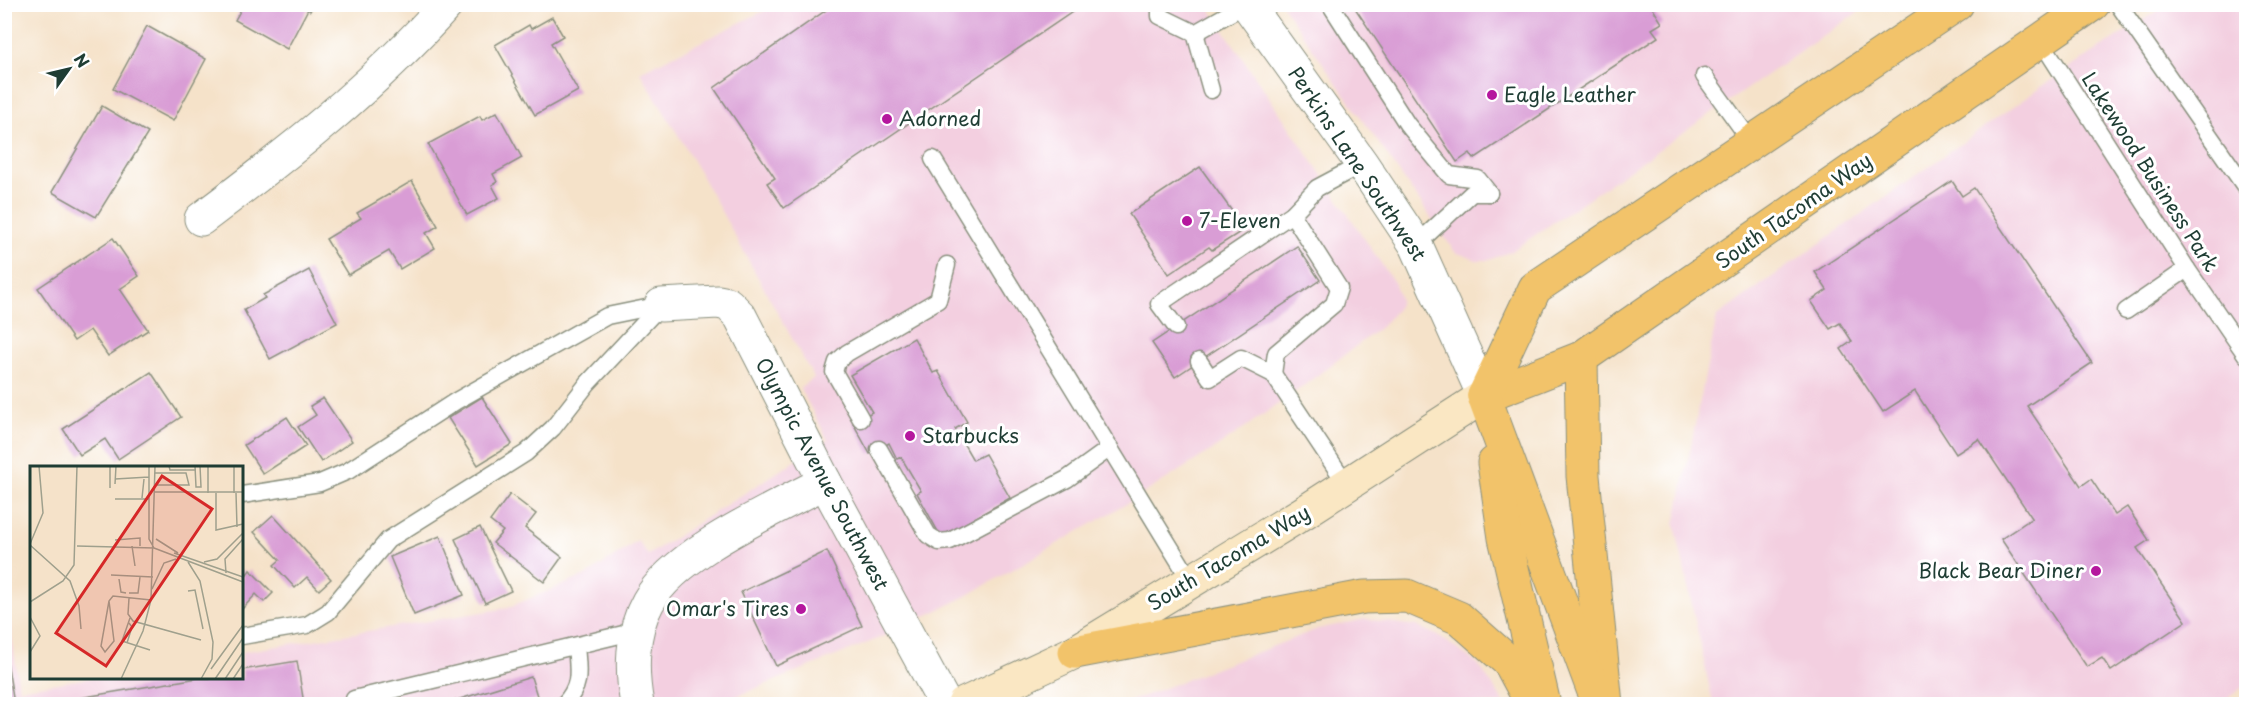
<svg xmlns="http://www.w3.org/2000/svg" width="2251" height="709" viewBox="0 0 2251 709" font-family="'Playpen Sans',sans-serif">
  <rect width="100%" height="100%" fill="#fff"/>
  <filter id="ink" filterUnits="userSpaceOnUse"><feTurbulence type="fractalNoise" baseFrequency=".0167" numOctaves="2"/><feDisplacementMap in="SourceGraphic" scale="12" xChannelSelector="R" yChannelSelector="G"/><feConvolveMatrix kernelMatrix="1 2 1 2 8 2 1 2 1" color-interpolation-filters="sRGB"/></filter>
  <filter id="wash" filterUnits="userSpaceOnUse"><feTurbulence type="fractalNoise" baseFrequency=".008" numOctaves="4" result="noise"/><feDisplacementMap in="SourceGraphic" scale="24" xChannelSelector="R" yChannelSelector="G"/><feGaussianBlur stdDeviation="1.35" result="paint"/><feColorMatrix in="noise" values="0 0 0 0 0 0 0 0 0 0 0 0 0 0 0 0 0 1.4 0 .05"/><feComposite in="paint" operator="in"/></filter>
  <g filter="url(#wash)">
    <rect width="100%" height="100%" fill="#f5e2c9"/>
    <g fill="#f3cfe0">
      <polygon points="776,5 1207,5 1395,284 1400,300 1397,309 1381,327 1302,387 1220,445 1135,499 963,598 875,640 720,703 5,704 4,578 19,689 90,678 242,678 242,652 507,608 587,575 638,541 648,555 828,440 800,388 814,378 686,148 640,72"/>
      <polygon points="1282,5 1868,5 1512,251 1489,260 1476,260 1455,252"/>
      <polygon points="2166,5 2246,5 2246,685 2219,704 1713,704 1675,525 1717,316 2047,83"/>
      <polygon points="1366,619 1416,626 1439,636 1478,664 1505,704 1123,704 1318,629"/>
    </g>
    <g id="blocks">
      <g fill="#d99dd5">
        <polygon points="244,4 314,4 310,11 308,9 287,49 235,20"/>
        <polygon points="835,4 1084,4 784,208 767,183 775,178 714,88"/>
        <polygon points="1360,4 1650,4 1662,23 1652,29 1658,37 1474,159 1470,153 1457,162 1355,8"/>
        <polygon points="552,17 563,36 551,43 578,91 535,115 495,45 529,25 531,29"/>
        <polygon points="147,26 206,59 173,121 113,89"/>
        <polygon points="102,106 148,133 96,217 52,192"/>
        <polygon points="497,112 522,158 493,174 497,182 492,185 499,198 467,215 428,144 480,116 482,120"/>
        <polygon points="1200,167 1245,229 1212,250 1209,247 1169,274 1129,214"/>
        <polygon points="412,181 438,226 426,233 435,248 400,269 389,251 348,275 326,239 361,218 357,213"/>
        <polygon points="1952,181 1962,196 1974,188 2092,363 2027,406 2081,486 2091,479 2115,515 2127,507 2149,540 2137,548 2186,621 2111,671 2102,658 2087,667 2001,539 2032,518 1979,439 1956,454 1915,391 1883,412 1841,349 1852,341 1840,323 1830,329 1811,301 1827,290 1815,272"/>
        <polygon points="113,238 139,276 120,289 148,330 108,356 90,330 74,341 38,288"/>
        <polygon points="1297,246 1320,280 1175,377 1152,343"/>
        <polygon points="309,270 337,323 270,359 244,310 265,298 263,295"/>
        <polygon points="914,338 933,373 938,371 967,422 955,429 973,460 985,454 1010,498 941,537 917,493 921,491 901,457 897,459 889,443 870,454 853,423 872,412 850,375"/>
        <polygon points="151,372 181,417 118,459 105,439 80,455 63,429"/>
        <polygon points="482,397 512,444 478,465 448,418"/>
        <polygon points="323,398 352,441 321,462 298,427 316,415 310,406"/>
        <polygon points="287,417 306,446 263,474 244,445"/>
        <polygon points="510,494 536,514 525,528 562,557 544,582 493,543 503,531 490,521"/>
        <polygon points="273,515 331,579 319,590 307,577 295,588 274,565 280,560 254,532"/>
        <polygon points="480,527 511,591 485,603 455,539"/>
        <polygon points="440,536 464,595 414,615 390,557"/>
        <polygon points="827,551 862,626 776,666 741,592"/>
        <polygon points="242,569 247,574 250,570 273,593 264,602 256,594 242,609"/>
        <polygon points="4,655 6,655 14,704 4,704"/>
        <polygon points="297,661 304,704 43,704 198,678 242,678 242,670"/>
        <polygon points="531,677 538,699 518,704 444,704"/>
      </g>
    </g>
  </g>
  <g filter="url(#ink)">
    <use href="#blocks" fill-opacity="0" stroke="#8a907e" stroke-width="1.5"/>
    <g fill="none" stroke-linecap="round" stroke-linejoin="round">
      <defs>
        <g id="lane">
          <polyline points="1160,4 1160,16 1195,33 1211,90"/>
          <polyline points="1330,4 1407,124 1449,175 1478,179 1489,193"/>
          <polyline points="2118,4 2246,188"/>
          <polyline points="1195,33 1246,4"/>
          <polyline points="2041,41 2187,269 2246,355"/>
          <polyline points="1704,76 1753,144"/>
          <polyline points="933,159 1191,581"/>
          <polyline points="1416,245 1472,193 1489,193"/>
          <polyline points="2126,311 2187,269"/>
          <polyline points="1176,327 1159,304 1292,214 1317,188 1362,164"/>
          <polyline points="1199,361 1210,378 1241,358 1273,374 1347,485"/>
          <polyline points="1273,374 1276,353 1334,304 1339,288 1292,214"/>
          <polyline points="861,419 834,372 837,362 847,353 938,300 947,265"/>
          <polyline points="879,449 928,535 939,542 950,541 1067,479 1110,448"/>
          <polyline points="242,495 320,483 348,471 456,401 607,316 661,305"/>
          <polyline points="242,636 307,625 328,612 388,540 526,453 553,428 588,383 661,305"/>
          <polyline points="355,704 354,699 636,631"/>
          <path d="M564 704C582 685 578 671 576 646"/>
        </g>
        <g id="street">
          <polyline points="1247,4 1362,164 1416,245 1484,396"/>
          <path d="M201 219C289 153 373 87 447 4"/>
          <polyline points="661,305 718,302 728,304 740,316 825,482 945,704"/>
          <path d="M637 704C631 671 631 632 648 602 675 552 775 509 825 482"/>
        </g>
        <polyline id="secondary" points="964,704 1075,652 1303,513 1484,396"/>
        <g id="primary">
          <polyline points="1484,396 1581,358 2093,4"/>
          <polyline points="1484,396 1535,288 1957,4"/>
        </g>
        <g id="highway">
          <polyline points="1581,358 1583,476 1606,704"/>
          <polyline points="1484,396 1593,689"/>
          <polyline points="1494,463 1505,538 1543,700"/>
          <polyline points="1075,652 1364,597 1407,596 1459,618 1510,663 1532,704"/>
        </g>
      </defs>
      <use href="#lane" stroke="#8a907e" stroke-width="19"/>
      <use href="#street" stroke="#8a907e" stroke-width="35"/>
      <use href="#secondary" stroke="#8a907e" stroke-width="35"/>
      <use href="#primary" stroke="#8a907e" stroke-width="35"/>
      <use href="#highway" stroke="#8a907e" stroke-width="35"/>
      <use href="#lane" stroke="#fff" stroke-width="16"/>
      <use href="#street" stroke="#fff" stroke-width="33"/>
      <use href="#secondary" stroke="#fae7c3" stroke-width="33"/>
      <use href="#primary" stroke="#f2c36a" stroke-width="33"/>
      <use href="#highway" stroke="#f2c36a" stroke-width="33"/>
    </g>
  </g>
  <g fill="#b5179e" stroke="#fff" stroke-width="2">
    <circle cx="1492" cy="95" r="6"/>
    <circle cx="887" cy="119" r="6"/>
    <circle cx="1187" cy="221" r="6"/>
    <circle cx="910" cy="436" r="6"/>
    <circle cx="2096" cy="571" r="6"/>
    <circle cx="801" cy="609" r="6"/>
  </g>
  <g text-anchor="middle" stroke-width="6" stroke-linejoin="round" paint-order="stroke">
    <g font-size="20" fill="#1f3d34" stroke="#fff" text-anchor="start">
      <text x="1504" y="102">Eagle Leather</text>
      <text x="899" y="126">Adorned</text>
      <text x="1199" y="228">7-Eleven</text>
      <text x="922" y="443">Starbucks</text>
      <text x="2084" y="578" text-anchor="end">Black Bear Diner</text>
      <text x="789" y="616" text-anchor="end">Omar's Tires</text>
    </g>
    <g font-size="20" fill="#1f3d34" stroke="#fff">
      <text transform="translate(1357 164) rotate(56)" y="7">Perkins Lane Southwest</text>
      <text transform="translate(2150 172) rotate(57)" y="7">Lakewood Business Park</text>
      <text transform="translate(1794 211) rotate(-35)" y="7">South Tacoma Way</text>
      <text transform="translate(822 474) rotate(62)" y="7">Olympic Avenue Southwest</text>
      <text transform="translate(1229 558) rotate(-31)" y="7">South Tacoma Way</text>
    </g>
  </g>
  <g transform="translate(30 466)">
    <rect width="213" height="213" fill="#f5e2c9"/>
    <path fill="none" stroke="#9fa08d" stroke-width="1.5" d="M80 0V22M119 0V73L124 82M139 0 140 4H166M165 0 166 21H171L170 0M204 0V27M85 13 119 11M85 18 86 0M125 19H159L156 7H125M125 26H213M178 27V0M186 27V64L213 58M206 27 207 61M112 32 114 13M85 33H119M126 73 148 87M85 74 110 72V80M0 78 13 47 9 0M0 79 40 115 49 140 51 163M47 80 124 82M102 80 105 100M124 82 213 116M144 87 213 111M158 96 170 115 183 176 182 193 171 213M174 96 187 93 213 67M196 107 195 93 213 73M81 109 123 111M89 113 91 126 96 127M122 123 134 97 146 93M158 125 165 124 173 163M99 127H108L110 111M99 132 98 148 103 155 171 174M79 135 84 175 75 186 71 180ZM79 135 83 130 121 134M0 136 33 115 44 99 47 0M0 151 10 170 0 186M100 152 92 175 120 184M97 177 102 161 99 157M181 203 213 159M91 213 113 165 121 134 125 0M185 213 213 172M195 213 213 186M203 213 213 198"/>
    <path fill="#d62828" fill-opacity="0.15" stroke="#d62828" stroke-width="3" d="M132 10 182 43 76 200 26 167Z"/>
    <rect width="213" height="213" fill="none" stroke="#1f3d34" stroke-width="3"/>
  </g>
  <rect width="2251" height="709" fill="none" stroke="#fff" stroke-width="24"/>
  <g transform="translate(69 69) rotate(56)" stroke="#ffffff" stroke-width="4.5" paint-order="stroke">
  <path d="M0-4.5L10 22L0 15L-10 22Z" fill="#1f3d34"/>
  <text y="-9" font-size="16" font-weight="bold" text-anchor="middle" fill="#1f3d34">N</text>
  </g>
</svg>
